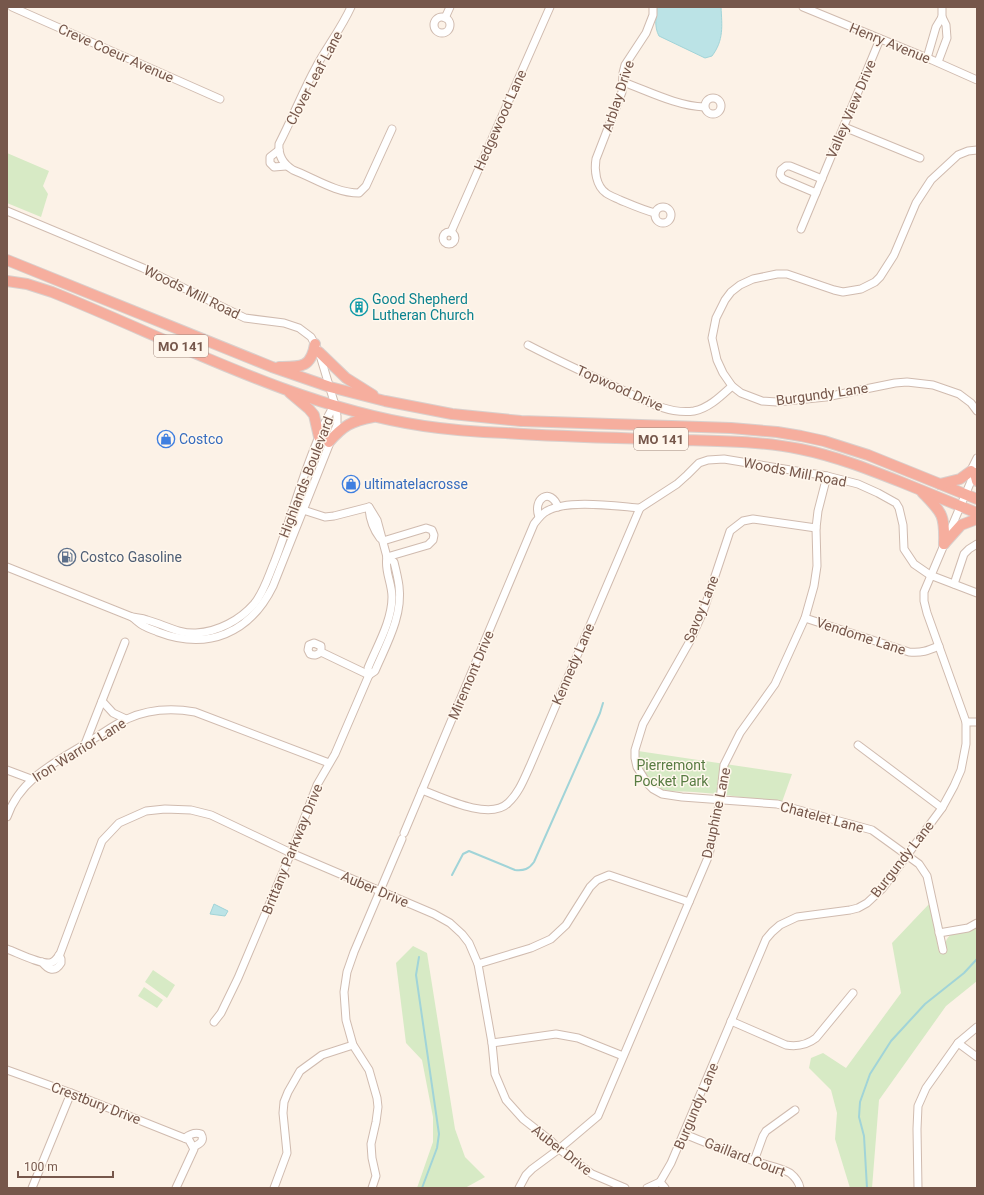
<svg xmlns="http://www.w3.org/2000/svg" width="984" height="1195" viewBox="0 0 984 1195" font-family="Roboto,sans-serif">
  <rect width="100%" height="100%" fill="#fcf2e7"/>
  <g fill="#d7eac5">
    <polygon points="7,153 49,171 43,186 48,194 41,217 7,203"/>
    <path d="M638 751 792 774 782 802C753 799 723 794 694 792 681 791 665 793 655 786 643 778 639 765 638 751Z"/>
    <path d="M930 903 939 952 945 949C945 928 962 934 977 928V981L946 1006 879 1100 872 1188H850L835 1139 837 1113 831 1090 809 1068 811 1058 823 1053 846 1068 901 993 892 943Z"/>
    <polygon points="413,946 427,953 455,1129 465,1157 485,1177 465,1188 417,1188 433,1142 433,1117 422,1060 406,1043 396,963"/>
    <polygon points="153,970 175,985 167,998 145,982"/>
    <polygon points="144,987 163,1000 157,1008 138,996"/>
  </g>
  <g fill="#bbe3e6" stroke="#a1d4d8">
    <path d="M657 7H721C722 26 724 40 712 56L705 58 659 36C654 27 656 16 657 7Z"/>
    <polygon points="214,904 228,911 225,916 210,914"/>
  </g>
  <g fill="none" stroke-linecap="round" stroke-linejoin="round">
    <g stroke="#a1d4d8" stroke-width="2">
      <path d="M452 875 463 854 469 851 515 870C524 871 529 869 534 862L600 713 603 703"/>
      <polyline points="419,957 416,975 439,1134 437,1148 422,1188"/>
      <polyline points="867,1188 864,1136 859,1117 860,1102 870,1074 891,1041 925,1004 964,973 977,959"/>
    </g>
    <defs>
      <g id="minor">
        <polyline points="12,7 220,99"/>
        <path d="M351 7C341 29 326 48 315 69 302 93 292 119 279 144 278 156 283 164 293 170 314 178 336 193 359 193L366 186 392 129"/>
        <path d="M653 7V15L646 33 625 65 623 73 622 92 596 159C594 170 596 186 606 193 610 196 616 198 620 200 632 205 643 210 655 213"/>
        <polyline points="803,7 932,60 977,80"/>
        <circle cx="442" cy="25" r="8"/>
        <polyline points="445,18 450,7"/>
        <polyline points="927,58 936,27 942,17 942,7"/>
        <polyline points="938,62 947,38 946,25 942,17"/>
        <path d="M623 82C648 91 677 106 704 107"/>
        <circle cx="713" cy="106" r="8"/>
        <polyline points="844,127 920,158"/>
        <polyline points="279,150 270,157 270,163 274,167 286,166"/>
        <polyline points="977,150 968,151 958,155 931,180 916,203 894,255 880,277 875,282 861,289 843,292 834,290 787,274 777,274 753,279 740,285 731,292 725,300 716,318 712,338 717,360 723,373 732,386 741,393 762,401 777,402 826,397 895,383 907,382 933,385 959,394 971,403 977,411"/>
        <polyline points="816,193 783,179 780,175 781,170 786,166 790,166 822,179"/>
        <circle cx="663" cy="215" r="8"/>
        <path d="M7 211 143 268 245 318 284 323 299 328 311 337 319 352 335 405 337 416V425L273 586C250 633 208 651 158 632 154 630 149 629 144 626 140 624 136 620 132 617"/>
        <polyline points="801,229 880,39"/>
        <polyline points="451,232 550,7"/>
        <circle cx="449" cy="238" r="6"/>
        <path d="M528 345C557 360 587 374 616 387 640 398 667 415 694 411 709 408 721 396 732 386"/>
        <polyline points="970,472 977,458"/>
        <polyline points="300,509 325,517 334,516 369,507"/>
        <path d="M369 509C370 520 373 529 380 538"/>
        <path d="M539 517C532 498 551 487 558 507"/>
        <polyline points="816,528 753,519 743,521 730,531 703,612 690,641 643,724 635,750 635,758 637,767 647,783 653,789 662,794 682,797 777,804 872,830 919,864 927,876 943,950"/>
        <polyline points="383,541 426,528 432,530 434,535 433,540 428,545 387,557"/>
        <path d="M7 567 132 617C137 618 142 618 147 620 163 624 178 634 196 633 218 632 240 620 254 604 264 592 268 577 274 563 289 525 299 486 314 449 320 434 325 418 335 405"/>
        <polyline points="954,584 964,554 969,549 977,544"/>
        <path d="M805 618 909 652C922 653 927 651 939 646"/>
        <path d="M321 652C317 655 315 656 310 654L308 650 309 645 314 643 321 646V652L369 675"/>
        <path d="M369 675 375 671C386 645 403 616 399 586 398 578 396 570 394 562L387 557"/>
        <polyline points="102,701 113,713 126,719"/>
        <polyline points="966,722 977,722"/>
        <polyline points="85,744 125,642"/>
        <polyline points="858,745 942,808"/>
        <polyline points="7,770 31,779"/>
        <path d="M422 790C443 798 490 821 508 803 519 793 524 779 530 766L640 508 677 484 687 475 699 463 708 460 724 459 827 476 858 484 878 493 896 503 899 508 903 525 904 549 914 564 930 575 977 593"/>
        <path d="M7 817C20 778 58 761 90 741 102 734 115 724 127 719 149 709 172 708 195 712L329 763"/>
        <path d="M404 833 534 524C538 519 541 514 547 511 568 499 615 506 640 508"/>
        <polyline points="939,933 968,928 977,923"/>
        <path d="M7 949C18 953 39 964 50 963 55 962 57 958 60 954L102 841 119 823 146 811 165 809 191 810 211 815 291 853 434 914 450 923 462 934 469 943 478 964 492 1043 495 1074 506 1100 523 1119 551 1141 559 1149 592 1174 625 1188"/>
        <path d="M42 962C48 970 55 973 61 963V959L59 955"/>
        <polyline points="478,964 531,948 551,939 566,925 590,887 597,880 609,875 689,902"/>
        <path d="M731 1021 786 1045C798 1047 807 1045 816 1038L853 993"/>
        <path d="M214 1022 221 1013 238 978 291 853 317 785 335 754 369 675 368 668C377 646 392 621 392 597 392 583 384 570 387 557L377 520 369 507"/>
        <polyline points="492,1043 556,1034 578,1038 623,1056"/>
        <polyline points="958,1043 977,1057"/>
        <polyline points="7,1070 71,1093 189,1140 194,1149 176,1188"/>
        <path d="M684 1134C707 1143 730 1153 754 1161 765 1165 779 1167 790 1173 795 1177 799 1182 800 1188"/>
        <path d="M185 1138C190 1134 195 1132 201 1134 205 1141 200 1144 193 1147"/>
        <polyline points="754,1161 763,1136 766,1131 795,1110"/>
        <polyline points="32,1188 71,1093"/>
        <polyline points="274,1188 287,1153 283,1113 284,1102 288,1092 300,1071 322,1055 353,1045"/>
        <polyline points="372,1188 376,1176 372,1158 371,1144 376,1122 378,1107 377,1098 369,1070 353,1045 346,1020 344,992 347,972 354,952 402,839"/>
        <polyline points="519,1188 526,1175 532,1169 559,1149 598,1116 709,855 720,800 724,765 740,733 775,684 805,618 814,586 817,566 816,528 818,511 827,476"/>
        <polyline points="647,1188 660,1182"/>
        <polyline points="665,1188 660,1182 671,1163 766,939 772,932 780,925 797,917 850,910 858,908 867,903 882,889 942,808 954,786 961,770 966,744 966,722 927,613 924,601 924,592 977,467"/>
        <polyline points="918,1188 917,1129 918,1106 926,1088 958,1043 977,1027"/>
      </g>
      <g id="highway">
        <polyline points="7,260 272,367 330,387 385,401 452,414 521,421 731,428 777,432 801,436 824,441 868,455 977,499"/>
        <path d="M7 281 27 284 52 292C172 340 295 407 424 426 451 430 478 432 506 433 564 437 622 438 680 440 720 441 760 441 800 449 835 456 868 469 901 482 926 492 952 503 977 513"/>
        <polyline points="319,352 346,378 373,395"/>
        <path d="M279 367C301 367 311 368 315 344"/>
        <polyline points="290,393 309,409 314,415 319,437"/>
        <path d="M329 442C343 426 351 421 373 417"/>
        <polyline points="975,473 977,481"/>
        <polyline points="940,484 960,479 971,471"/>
        <path d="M922 492C942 513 945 514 944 544"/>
        <polyline points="944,544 961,525 977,519"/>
      </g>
    </defs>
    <use href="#minor" stroke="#d0bbaf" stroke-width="9"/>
    <use href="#highway" stroke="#d9d0cd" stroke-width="12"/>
    <use href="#minor" stroke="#fff" stroke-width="7"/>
    <use href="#highway" stroke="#f6ae9e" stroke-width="10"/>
  </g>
  <defs>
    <symbol id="building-ring" viewBox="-11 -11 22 22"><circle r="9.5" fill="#fff7ed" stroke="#0f9aa8" stroke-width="1.5"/><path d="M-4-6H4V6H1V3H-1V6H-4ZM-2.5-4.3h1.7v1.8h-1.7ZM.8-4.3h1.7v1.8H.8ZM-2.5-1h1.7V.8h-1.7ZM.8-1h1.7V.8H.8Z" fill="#0f9aa8"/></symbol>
    <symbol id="shop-ring" viewBox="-11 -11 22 22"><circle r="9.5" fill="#fff7ed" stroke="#3f7fe0" stroke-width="1.5"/><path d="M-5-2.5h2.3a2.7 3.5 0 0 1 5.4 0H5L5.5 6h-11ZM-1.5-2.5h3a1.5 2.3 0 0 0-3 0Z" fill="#3f7fe0"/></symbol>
    <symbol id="fuel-ring" viewBox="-11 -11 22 22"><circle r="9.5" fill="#fff7ed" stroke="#5c6f8a" stroke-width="1.5"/><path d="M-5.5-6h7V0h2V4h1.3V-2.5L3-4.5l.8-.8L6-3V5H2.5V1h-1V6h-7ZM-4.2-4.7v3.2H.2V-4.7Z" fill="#5c6f8a"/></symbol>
  </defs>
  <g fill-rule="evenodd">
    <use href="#building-ring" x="349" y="297" width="20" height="20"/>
    <use href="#shop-ring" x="156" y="429" width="20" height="20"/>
    <use href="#shop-ring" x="341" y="474" width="20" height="20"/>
    <use href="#fuel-ring" x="57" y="547" width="20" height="20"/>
  </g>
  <g text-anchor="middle" stroke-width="3" stroke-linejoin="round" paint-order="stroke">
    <g fill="#fff7ed" stroke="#9f877c" stroke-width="1">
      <rect x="154" y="335" width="54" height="22" rx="3"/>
      <rect x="634" y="428" width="54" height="22" rx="3"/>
    </g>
    <g font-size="13" font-weight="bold" fill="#76574b">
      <text x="181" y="351">MO 141</text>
      <text x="661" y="444">MO 141</text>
    </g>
    <g font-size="14" fill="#76574b" stroke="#fff7ed">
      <text transform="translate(890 43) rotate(22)" y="5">Henry Avenue</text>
      <text transform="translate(116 53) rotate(24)" y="5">Creve Coeur Avenue</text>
      <text transform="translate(314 78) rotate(-62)" y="5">Clover Leaf Lane</text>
      <text transform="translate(618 96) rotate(-72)" y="5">Arblay Drive</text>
      <text transform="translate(851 109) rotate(-67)" y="5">Valley View Drive</text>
      <text transform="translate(500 120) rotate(-66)" y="5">Hedgewood Lane</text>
      <text transform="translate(192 292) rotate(26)" y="5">Woods Mill Road</text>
      <text transform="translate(620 388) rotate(24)" y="5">Topwood Drive</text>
      <text transform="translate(822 394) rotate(-8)" y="5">Burgundy Lane</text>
      <text transform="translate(795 472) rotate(11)" y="5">Woods Mill Road</text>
      <text transform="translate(306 477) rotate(-69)" y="5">Highlands Boulevard</text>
      <text transform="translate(701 609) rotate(-68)" y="5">Savoy Lane</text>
      <text transform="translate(861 636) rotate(18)" y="5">Vendome Lane</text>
      <text transform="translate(573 664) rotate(-67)" y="5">Kennedy Lane</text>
      <text transform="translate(471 675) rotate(-67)" y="5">Miremont Drive</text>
      <text transform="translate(79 750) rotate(-32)" y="5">Iron Warrior Lane</text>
      <text transform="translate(716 813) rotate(-78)" y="5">Dauphine Lane</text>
      <text transform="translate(822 817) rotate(15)" y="5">Chatelet Lane</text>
      <text transform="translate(292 849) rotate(-68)" y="5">Brittany Parkway Drive</text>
      <text transform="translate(902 859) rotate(-52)" y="5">Burgundy Lane</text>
      <text transform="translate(375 889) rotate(23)" y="5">Auber Drive</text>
      <text transform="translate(96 1103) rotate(21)" y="5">Crestbury Drive</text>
      <text transform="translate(696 1106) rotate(-67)" y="5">Burgundy Lane</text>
      <text transform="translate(562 1150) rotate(38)" y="5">Auber Drive</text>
      <text transform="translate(745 1157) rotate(21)" y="5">Gaillard Court</text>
    </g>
    <g font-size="14" fill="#0d838f" stroke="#fff7ed" text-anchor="start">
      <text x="372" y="304">Good Shepherd<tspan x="372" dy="16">Lutheran Church</tspan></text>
    </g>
    <g font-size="14" fill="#366cbe" stroke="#fff7ed" text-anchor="start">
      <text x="179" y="444">Costco</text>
      <text x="364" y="489">ultimatelacrosse</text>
    </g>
    <g font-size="14" fill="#4e5e75" stroke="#fff7ed" text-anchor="start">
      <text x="80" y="562">Costco Gasoline</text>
    </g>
    <g font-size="14" fill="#587c42" stroke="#fff7ed">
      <text x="671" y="770">Pierremont<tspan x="671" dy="16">Pocket Park</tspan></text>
    </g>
  </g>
  <rect width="984" height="1195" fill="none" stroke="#76574b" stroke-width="16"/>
  <path d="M18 1171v6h95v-6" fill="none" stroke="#76574b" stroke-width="2"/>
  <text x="24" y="1171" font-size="12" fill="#76574b" stroke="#fff7ed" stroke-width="3" paint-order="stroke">100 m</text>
</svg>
